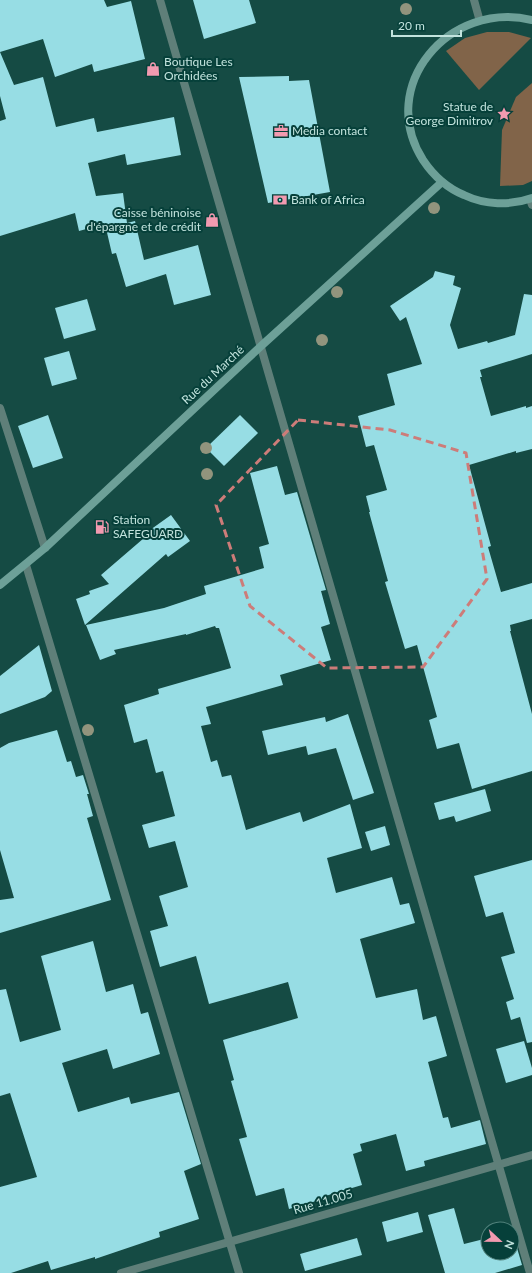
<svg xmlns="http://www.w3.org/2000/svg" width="532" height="1273" viewBox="0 0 532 1273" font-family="Lato,sans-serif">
  <rect width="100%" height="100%" fill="#154b44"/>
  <g fill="#816449">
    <polygon points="487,32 509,32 531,38 479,90 446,51 465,38"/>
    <polygon points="532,83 532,181 523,185 500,186 502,130 516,97"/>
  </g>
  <g fill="#97dde4">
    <polygon points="0,0 104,0 107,7 131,1 145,59 94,72 92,64 55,77 43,39 0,52 14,85 43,77 56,127 94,118 97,132 174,117 181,155 127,165 125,154 88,163 96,196 123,193 127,223 135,221 144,260 198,245 211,295 174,305 166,274 126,287 116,253 112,254 105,224 79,231 75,213 0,236 0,121 6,119 0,96"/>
    <polygon points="193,0 249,0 256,23 204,39"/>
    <polygon points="289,76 289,81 309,80 330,192 268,203 239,77"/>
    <polygon points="435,271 455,276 453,285 461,288 450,325 458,349 487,341 488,343 515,335 524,294 532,295 532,354 480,370 482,377 480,377 491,416 526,406 526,408 532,406 532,449 516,453 516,451 469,465 491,546 488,547 501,592 532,583 532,619 510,625 511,631 510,631 532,714 532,771 472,789 459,743 437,749 429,720 437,717 417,645 405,649 385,582 388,581 369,512 370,512 366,496 387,490 374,445 366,447 358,416 395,405 387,374 422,364 406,317 400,321 390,306 433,277"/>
    <polygon points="87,299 96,330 64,339 55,308"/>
    <polygon points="69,351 77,379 52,386 44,358"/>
    <polygon points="48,415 63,458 33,468 18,426"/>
    <polygon points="240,415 258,433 224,466 206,448"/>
    <polygon points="277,466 285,495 297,492 326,590 321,591 330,624 321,627 331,660 280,675 283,685 206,707 211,724 201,726 211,762 217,760 222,777 231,775 246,830 300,812 303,822 350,804 362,848 327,858 336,893 392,877 400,905 409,903 415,923 360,939 376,998 417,989 423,1020 436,1016 447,1056 428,1062 443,1118 448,1117 451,1128 480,1120 486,1144 424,1161 425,1166 406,1171 396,1134 360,1144 362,1151 353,1154 362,1185 322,1197 323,1199 289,1209 284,1188 256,1196 239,1139 247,1137 231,1081 234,1080 223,1040 298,1018 288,982 209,1004 196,956 160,967 150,931 168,926 159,896 188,887 175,841 149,848 142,825 175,816 163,771 156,773 147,739 134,743 124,705 159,694 158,689 231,668 219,628 216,628 215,626 186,635 186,634 114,650 116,654 100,660 86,625 164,608 206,594 204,586 264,568 259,547 269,544 250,473"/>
    <polygon points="171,515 190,541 168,557 166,554 85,625 76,599 90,594 89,591 109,584 101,575 151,532 150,530"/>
    <polygon points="39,645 52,691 45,697 0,714 0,676"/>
    <polygon points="348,714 374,793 353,800 336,748 308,755 306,746 268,755 262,731 325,717 326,722"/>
    <polygon points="57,730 67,762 71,761 76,777 83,775 89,794 87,794 93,816 87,818 111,900 0,933 0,900 14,898 0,850 0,748 9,743"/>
    <polygon points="485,789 491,811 456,822 454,816 439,820 434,803"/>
    <polygon points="385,826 390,845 371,851 365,832"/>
    <polygon points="532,860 532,1042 527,1043 520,1017 511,1020 506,1002 514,999 501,957 515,953 503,912 486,917 474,876"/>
    <polygon points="93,941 106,992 133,984 141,1014 148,1012 160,1054 113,1069 107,1049 62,1063 78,1112 129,1097 131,1104 179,1092 201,1164 184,1171 199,1219 159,1232 160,1237 95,1259 95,1257 51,1270 48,1261 11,1273 0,1273 0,1187 37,1177 10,1093 0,1096 0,990 6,989 20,1042 61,1030 41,956"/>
    <polygon points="524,1041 532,1068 532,1075 506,1083 496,1049"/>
    <polygon points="454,1208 464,1244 488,1238 488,1253 512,1253 512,1231 522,1265 495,1273 445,1273 428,1215"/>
    <polygon points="418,1212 423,1232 387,1242 382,1222"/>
    <polygon points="357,1238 362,1255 305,1271 300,1254"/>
  </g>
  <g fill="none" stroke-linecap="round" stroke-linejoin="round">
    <g stroke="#5f7f79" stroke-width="8">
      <polyline points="160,0 530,1273"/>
      <polyline points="474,0 479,18"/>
      <polyline points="530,199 532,205"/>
      <polyline points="0,408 45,548"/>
      <polyline points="26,565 239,1273"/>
      <polyline points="121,1273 532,1155"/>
    </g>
    <g stroke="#6da098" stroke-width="8">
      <path d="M532 20C449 0 376 86 423 160 433 175 447 188 464 195 485 205 510 206 532 198"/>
      <polyline points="0,585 45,548 260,347 442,182"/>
    </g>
  </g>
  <g fill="#92947d">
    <circle cx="406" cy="9" r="6"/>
    <circle cx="434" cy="208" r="6"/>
    <circle cx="337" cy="292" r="6"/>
    <circle cx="322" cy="340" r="6"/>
    <circle cx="206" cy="448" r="6"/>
    <circle cx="207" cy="474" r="6"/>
    <circle cx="88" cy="730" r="6"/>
  </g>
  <path fill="none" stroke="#cd7c79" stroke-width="3" stroke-dasharray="8 5" stroke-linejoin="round" d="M298 420 390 430 466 453 487 579 423 667 327 668 250 606 216 505Z"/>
  <defs>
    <symbol id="shop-bare" viewBox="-9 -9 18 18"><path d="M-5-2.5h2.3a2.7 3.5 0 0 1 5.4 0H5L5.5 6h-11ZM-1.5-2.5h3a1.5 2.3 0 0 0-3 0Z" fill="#f29ab0" stroke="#06403a" stroke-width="2.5" paint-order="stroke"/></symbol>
    <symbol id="sight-bare" viewBox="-9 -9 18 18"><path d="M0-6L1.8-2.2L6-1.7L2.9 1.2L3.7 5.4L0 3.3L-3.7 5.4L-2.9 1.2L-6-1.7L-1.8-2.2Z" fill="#f29ab0" stroke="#06403a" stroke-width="2.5" paint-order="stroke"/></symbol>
    <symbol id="office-bare" viewBox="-9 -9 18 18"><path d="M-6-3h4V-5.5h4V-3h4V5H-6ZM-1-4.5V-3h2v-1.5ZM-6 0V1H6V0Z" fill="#f29ab0" stroke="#06403a" stroke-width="2.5" paint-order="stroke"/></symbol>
    <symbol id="bank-bare" viewBox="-9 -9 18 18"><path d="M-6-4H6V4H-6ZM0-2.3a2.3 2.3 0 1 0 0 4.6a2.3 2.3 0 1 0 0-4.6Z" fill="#f29ab0" stroke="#06403a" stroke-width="2.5" paint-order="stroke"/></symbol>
    <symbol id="fuel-bare" viewBox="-9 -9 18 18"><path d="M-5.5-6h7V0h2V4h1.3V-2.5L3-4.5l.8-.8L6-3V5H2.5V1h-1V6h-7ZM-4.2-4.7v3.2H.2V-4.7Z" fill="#f29ab0" stroke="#06403a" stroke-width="2.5" paint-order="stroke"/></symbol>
  </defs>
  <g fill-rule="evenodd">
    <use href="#shop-bare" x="143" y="59" width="20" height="20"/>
    <use href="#sight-bare" x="494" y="104" width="20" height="20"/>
    <use href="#office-bare" x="271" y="121" width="20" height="20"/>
    <use href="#bank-bare" x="270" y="190" width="20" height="20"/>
    <use href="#shop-bare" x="202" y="210" width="20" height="20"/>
    <use href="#fuel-bare" x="92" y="517" width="20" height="20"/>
  </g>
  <g text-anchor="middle" stroke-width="4" stroke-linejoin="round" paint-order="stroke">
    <g font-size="12" fill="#c2e3dd" stroke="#06403a" text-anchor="start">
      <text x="164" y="66">Boutique Les<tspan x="164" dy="14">Orchidées</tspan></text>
      <text x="493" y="111" text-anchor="end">Statue de<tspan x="493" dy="14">George Dimitrov</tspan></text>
      <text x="292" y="135">Media contact</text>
      <text x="291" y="204">Bank of Africa</text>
      <text x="201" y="217" text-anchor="end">Caisse béninoise<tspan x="201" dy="14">d'épargne et de crédit</tspan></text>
      <text x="113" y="524">Station<tspan x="113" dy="14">SAFEGUARD</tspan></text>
    </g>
    <g font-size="12" fill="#c2e3dd" stroke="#06403a">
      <text transform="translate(213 375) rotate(-43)" y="4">Rue du Marché</text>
      <text transform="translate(323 1202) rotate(-16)" y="4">Rue 11.005</text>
    </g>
  </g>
  <g transform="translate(500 1241) rotate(112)"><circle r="19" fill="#06403a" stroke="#51817b"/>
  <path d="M0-3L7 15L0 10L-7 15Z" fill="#f29ab0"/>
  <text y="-6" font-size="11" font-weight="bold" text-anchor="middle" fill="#c2e3dd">N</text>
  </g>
  <path d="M392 30v6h69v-6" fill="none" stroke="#c2e3dd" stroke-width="2"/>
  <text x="398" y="30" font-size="12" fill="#c2e3dd" stroke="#06403a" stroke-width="3" paint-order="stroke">20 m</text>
</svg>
